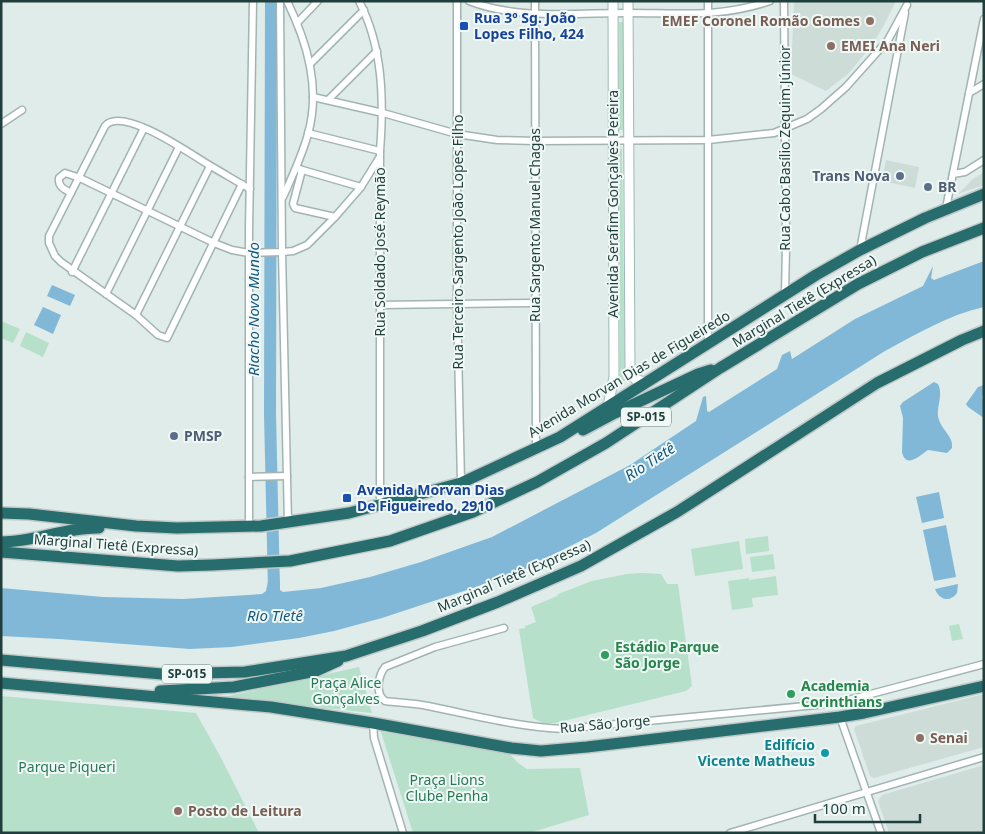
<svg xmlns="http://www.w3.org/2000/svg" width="985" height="834" viewBox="0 0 985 834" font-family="'Noto Sans',sans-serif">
  <rect width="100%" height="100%" fill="#dfece9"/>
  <g fill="#cedcd8">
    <polygon points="794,1 896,1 883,27 871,46 849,73 826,91 791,74"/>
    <polygon points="886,160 919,167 915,188 882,181"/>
    <polygon points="984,172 984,185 958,194 973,179"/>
    <polygon points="984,694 984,747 874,778 870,776 854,729 856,726"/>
    <polygon points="984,765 984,833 889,833 878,801 882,795"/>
  </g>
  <g fill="#b6e0ca">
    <rect x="619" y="22" width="4" height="108"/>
    <polygon points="619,149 622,149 625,381 620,381"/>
    <polygon points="1,321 20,329 13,343 1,338"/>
    <polygon points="26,332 49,343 43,357 20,346"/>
    <polygon points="768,536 769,551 746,554 745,539"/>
    <polygon points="739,541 743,569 695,576 691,549"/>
    <polygon points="773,554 775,569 752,572 750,557"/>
    <polygon points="642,573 661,574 667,584 678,584 692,686 686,691 555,723 543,723 533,718 519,629 525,628 525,626 536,622 531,607 557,596 558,594 592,581 627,574"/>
    <polygon points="776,576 778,595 752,598 753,607 732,610 728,581 749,578 750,582 750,580"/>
    <polygon points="959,624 963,639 952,641 949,626"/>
    <polygon points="359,667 372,713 224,697"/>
    <polygon points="1,696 196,713 220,756 259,833 1,833"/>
    <polygon points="381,732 508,752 518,763 527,769 580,768 589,815 529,833 413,833"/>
  </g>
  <g fill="#81b8d7">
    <path d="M984 261V307C948 315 917 334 885 351L596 533 525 569 470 589 382 618 334 631 299 638 232 647 190 649 59 639 1 636V588L103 597 183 599 262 594 266 591 270 572 279 571 280 590 283 592 321 588 370 577 421 562 492 537 630 465 696 421 703 397 706 396 707 411 709 412 777 369 782 355 790 351 792 359 855 319 923 286 933 266 931 278 934 280Z"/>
    <polygon points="52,285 75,295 70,306 47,296"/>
    <polygon points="43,307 61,315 53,334 34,325"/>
    <path d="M934 382 938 384C944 396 935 408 939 420 942 430 954 437 952 448L947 453 928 450C919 456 906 469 902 452L903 418 900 406 903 402Z"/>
    <polygon points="984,385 984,394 982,397 984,402 984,418 968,407 966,404 978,387"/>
    <polygon points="939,492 944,518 922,523 916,497"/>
    <polygon points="946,525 956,577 934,581 923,530"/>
    <path d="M958 584 957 593C950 603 939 600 935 589Z"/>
  </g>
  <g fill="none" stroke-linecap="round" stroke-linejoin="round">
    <polyline stroke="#81b8d7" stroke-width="12" points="271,1 270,414 274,589"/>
    <defs>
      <g id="street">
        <polyline points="280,1 282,252 288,523"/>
        <path d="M359 1C383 47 384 100 380 151V506"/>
        <polyline points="457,1 457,303 461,483"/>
        <path d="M469 1C518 20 575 13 627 13 679 13 720 18 770 1"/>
        <polyline points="535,1 536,449"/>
        <polyline points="784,1 786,247 785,295"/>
        <polyline points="297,23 318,1"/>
        <polyline points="310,64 364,10"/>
        <polyline points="969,93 984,84"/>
        <polyline points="313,97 383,113 457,134 497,140 535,141 708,140 774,133 807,119 821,109 846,87 888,40 907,5"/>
        <polyline points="328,100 377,51"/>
        <polyline points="1,124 22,110"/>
        <polyline points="308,133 380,151"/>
        <polyline points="299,169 361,187"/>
        <polyline points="302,170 293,204 295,208 335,217"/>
        <polyline points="953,174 965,172 984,160"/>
        <path d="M242 184 167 338 158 335 136 315 61 262 55 256 49 243V236L105 126C122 105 192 155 209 165 223 173 236 181 250 189"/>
        <path d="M71 193C64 189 58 187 59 178L65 173 80 178 214 243 232 250 249 253 282 252 293 251 307 245 335 217 361 187 379 158"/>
        <path d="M283 197C292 177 302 156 308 134 321 88 307 42 287 1"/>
        <polyline points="946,208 984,19"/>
        <polyline points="860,250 905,13"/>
        <polyline points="72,272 144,128"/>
        <polyline points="106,294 179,147"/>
        <polyline points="380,305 535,303"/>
        <polyline points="136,315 210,166"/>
        <polyline points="708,343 708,1"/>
        <polyline points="249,477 287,476"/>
        <polyline points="249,527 249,229 253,1"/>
        <path d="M504 628 435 647 385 667C378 676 375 694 385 701 399 703 414 703 428 706 473 715 517 727 564 729L837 703 984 664"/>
        <polyline points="840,717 881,833"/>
        <polyline points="373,723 374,738 403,833"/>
        <polyline points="730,833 984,757"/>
      </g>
      <g id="secondary">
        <polyline points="628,1 630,370 635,379 647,383"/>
        <polyline points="608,406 614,377 613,1"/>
      </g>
      <g id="highway">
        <polyline points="583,430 615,413 698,374 711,370"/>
        <polyline points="1,513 29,514 136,526 177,528 261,526 349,513 461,483 560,437 816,275 860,250 925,218 984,194"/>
        <path d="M1 542C35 542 66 527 99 528"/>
        <polyline points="1,552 178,566 212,565 290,561 390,541 473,512 537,482 606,443 720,368 858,284 922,252 984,228"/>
        <polyline points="1,660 162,674 245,672 346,656 422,631 498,602 581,566 677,512 877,383 962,340 984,331"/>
        <polyline points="1,683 271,707 373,723 511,748 541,751 587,747 840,717 864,713 984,686"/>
        <polyline points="160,691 234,687 316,671 338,661"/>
      </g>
    </defs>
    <use href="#street" stroke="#a2b4b2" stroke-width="9"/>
    <use href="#secondary" stroke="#9db9b5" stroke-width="11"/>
    <use href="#highway" stroke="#c0c9c8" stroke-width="14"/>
    <use href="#street" stroke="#fff" stroke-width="6"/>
    <use href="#secondary" stroke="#fff" stroke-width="9"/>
    <use href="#highway" stroke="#286d6d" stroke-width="11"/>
  </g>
  <g fill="#8d6e63" stroke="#f0f8f6" stroke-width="2">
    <circle cx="870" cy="21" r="5"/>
    <circle cx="831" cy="46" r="5"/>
    <circle cx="920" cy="738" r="5"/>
    <circle cx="178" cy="811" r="5"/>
  </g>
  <g fill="#1a4fb4" stroke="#f0f8f6" stroke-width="2">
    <rect x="459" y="21" width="10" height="10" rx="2.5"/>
    <rect x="342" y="493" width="10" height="10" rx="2.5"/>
  </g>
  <g fill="#5c6f8a" stroke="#f0f8f6" stroke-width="2">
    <circle cx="900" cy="176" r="5"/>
    <circle cx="928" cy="187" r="5"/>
    <circle cx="174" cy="436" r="5"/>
  </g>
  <g fill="#2e9e5b" stroke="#f0f8f6" stroke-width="2">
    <circle cx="605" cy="655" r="5"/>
    <circle cx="791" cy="694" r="5"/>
  </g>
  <circle fill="#0f9aa8" stroke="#f0f8f6" stroke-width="2" cx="825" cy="753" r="5"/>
  <g text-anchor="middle" stroke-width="4" stroke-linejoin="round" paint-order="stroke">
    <g fill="#f0f8f6" stroke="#5e7674" stroke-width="1">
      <rect x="621" y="407.5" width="50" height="19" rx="4"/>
      <rect x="162" y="664.5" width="50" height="19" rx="4"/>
    </g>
    <g font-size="12" font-weight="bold" fill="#1f3e3c">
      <text x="646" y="421">SP-015</text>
      <text x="187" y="678">SP-015</text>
    </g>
    <g font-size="14" font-weight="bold" fill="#164399" stroke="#f0f8f6" text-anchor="start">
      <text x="474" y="23">Rua 3º Sg. João<tspan x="474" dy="16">Lopes Filho, 424</tspan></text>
      <text x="357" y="495">Avenida Morvan Dias<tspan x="357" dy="16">De Figueiredo, 2910</tspan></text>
    </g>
    <g font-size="14" font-weight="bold" fill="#785e54" stroke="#f0f8f6" text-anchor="start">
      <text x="860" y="26" text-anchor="end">EMEF Coronel Romão Gomes</text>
      <text x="841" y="51">EMEI Ana Neri</text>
      <text x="930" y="743">Senai</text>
      <text x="188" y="816">Posto de Leitura</text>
    </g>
    <g font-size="14" fill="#1f3e3c" stroke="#f0f8f6">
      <text transform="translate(785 148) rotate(-90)" y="5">Rua Cabo Basílio Zequim Júnior</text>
      <text transform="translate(613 204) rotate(-90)" y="5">Avenida Serafim Gonçalves Pereira</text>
      <text transform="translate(535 225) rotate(-90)" y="5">Rua Sargento Manuel Chagas</text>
      <text transform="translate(458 242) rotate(-90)" y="5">Rua Terceiro Sargento João Lopes Filho</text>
      <text transform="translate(380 252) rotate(-90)" y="5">Rua Soldado José Reymão</text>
      <text transform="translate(804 301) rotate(-31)" y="5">Marginal Tietê (Expressa)</text>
      <text transform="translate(629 374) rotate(-31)" y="5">Avenida Morvan Dias de Figueiredo</text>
      <text transform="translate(116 545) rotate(4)" y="5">Marginal Tietê (Expressa)</text>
      <text transform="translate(514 576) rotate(-23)" y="5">Marginal Tietê (Expressa)</text>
      <text transform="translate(605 724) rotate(-5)" y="5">Rua São Jorge</text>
    </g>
    <g font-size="14" font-weight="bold" fill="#4e5e75" stroke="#f0f8f6" text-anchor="start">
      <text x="890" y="181" text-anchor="end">Trans Nova</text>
      <text x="938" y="192">BR</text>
      <text x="184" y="441">PMSP</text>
    </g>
    <g font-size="14" font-weight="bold" fill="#27864d" stroke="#f0f8f6" text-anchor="start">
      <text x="615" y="652">Estádio Parque<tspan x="615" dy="16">São Jorge</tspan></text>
      <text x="801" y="691">Academia<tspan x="801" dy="16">Corinthians</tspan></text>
    </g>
    <g font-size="14" fill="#257957" stroke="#f0f8f6">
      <text x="346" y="688">Praça Alice<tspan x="346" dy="16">Gonçalves</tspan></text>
      <text x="67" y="772">Parque Piqueri</text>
      <text x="447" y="785">Praça Lions<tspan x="447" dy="16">Clube Penha</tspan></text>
    </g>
    <g font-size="14" font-weight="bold" fill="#0d838f" stroke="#f0f8f6" text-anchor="end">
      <text x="815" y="750">Edifício<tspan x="815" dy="16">Vicente Matheus</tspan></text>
    </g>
    <g font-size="15" font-style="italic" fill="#135780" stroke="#f0f8f6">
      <text transform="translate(254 309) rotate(-90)" y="5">Riacho Novo Mundo</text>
      <text transform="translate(650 462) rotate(-33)" y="5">Rio Tietê</text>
      <text x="275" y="621">Rio Tietê</text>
    </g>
  </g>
  <rect width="985" height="834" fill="none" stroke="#1f3e3c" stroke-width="5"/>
  <path d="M815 814v8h105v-8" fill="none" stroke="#1f3e3c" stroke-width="2.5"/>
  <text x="822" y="814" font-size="15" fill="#1f3e3c" stroke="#f0f8f6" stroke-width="4" paint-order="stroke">100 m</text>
</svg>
